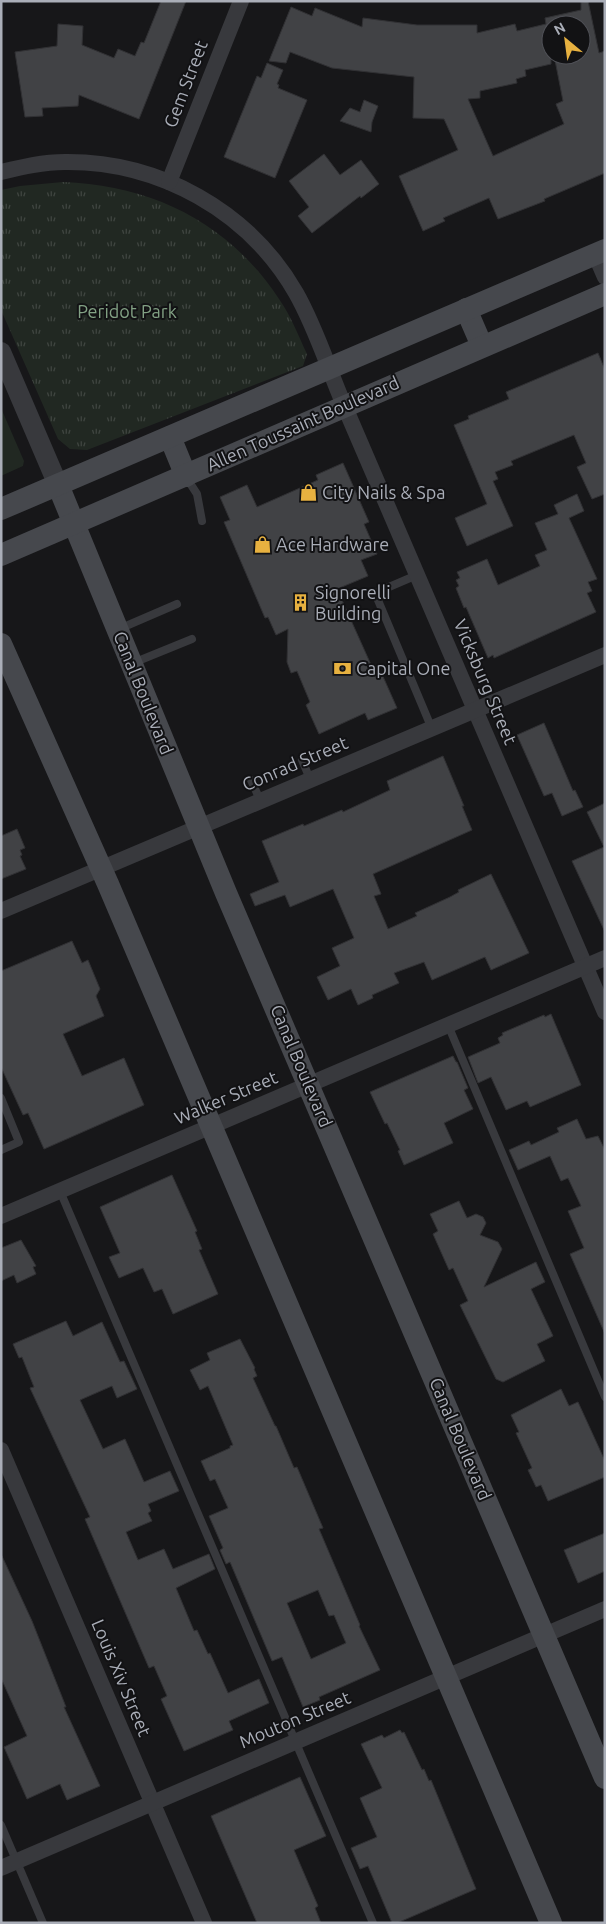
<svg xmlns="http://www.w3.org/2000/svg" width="606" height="1924" viewBox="0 0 606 1924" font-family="Ubuntu,sans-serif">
  <defs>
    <pattern id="park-tufts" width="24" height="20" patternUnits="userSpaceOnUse" patternTransform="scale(1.25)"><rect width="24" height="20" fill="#212822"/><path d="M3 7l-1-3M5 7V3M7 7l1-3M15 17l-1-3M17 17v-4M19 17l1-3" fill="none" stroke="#3f4540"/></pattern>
  </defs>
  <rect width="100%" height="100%" fill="#171719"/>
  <polygon fill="#212822" points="1,408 24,461 23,466 1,476"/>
  <path fill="url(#park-tufts)" d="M63 182C152 185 229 223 279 299 291 316 298 335 307 354L303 366 87 450 70 449 58 439 1 310V190L20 186Z"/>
  <g fill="#414245" stroke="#313134" fill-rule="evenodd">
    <polygon points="161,1 186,1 139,119 79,95 78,106 42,108 43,116 25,117 15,52 57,46 58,24 83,26 82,45 114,58 118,49 135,56 141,42 144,43"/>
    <path d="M588 1 599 53 605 51V173L544 199 545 201 498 219 489 198 443 218 445 221 423 231 399 176 458 150 444 119 413 118 414 77 332 68 290 52 286 63 269 61 291 7 312 16 315 8 362 27 363 18 417 25H477V33L515 24 517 31 546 24 545 18 581 10V2ZM551 25H581V55H554L563 101 556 104 564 124 493 156 468 99 480 98V91L517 83 516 79 526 76 525 70 551 64Z"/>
    <polygon points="267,63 283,70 277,84 279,85 278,88 307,100 275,178 224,157 257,76 261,78"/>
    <polygon points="364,100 378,106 372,122 371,132 340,121 350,108 360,112"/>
    <polygon points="324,154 340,175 361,160 379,184 361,198 360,196 312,233 298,216 309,207 289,181"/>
    <polygon points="598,353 605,370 605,494 592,499 577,467 586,463 574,435 511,461 513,465 495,472 498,479 493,481 513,526 467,546 455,518 487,504 454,425 469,419 468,416 509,399 506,392"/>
    <polygon points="343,463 369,522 364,524 377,554 361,560 368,576 337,589 372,667 376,665 379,673 381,672 397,708 368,720 365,713 319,734 306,705 310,702 297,671 291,673 287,662 288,629 276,635 268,617 265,618 224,522 230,520 220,497 247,485 257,507 318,480 316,475"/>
    <polygon points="577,494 584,511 569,518 597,579 588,582 592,591 587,593 596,612 494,658 493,655 488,658 466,607 464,608 456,588 459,586 456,580 460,578 457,572 487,559 498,585 540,566 535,555 547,550 535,523 558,514 554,505"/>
    <polygon points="544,723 573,791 575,790 583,807 562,816 552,793 544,796 517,735"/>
    <polygon points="443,756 464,806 462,806 472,830 373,874 381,894 374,896 388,929 417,916 415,913 450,897 459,892 458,890 491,874 529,953 491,970 485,957 432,980 424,962 394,973 399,983 372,995 373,998 358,1005 351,989 328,1000 317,977 340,966 332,948 354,938 333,889 290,907 285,895 255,906 250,894 279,882 262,841 303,824 304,826 342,810 343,812 390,790 387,781"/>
    <polygon points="605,803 605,932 572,861 604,847 587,812"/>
    <polygon points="17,829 25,848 20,850 22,855 20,856 26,869 1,879 1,836"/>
    <polygon points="72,941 82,963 88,960 100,989 96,996 104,1016 63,1034 82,1076 124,1058 144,1105 44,1149 28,1113 23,1115 1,1067 1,971"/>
    <polygon points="551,1014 581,1085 530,1107 527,1101 506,1110 491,1077 478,1083 468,1057 500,1043 498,1038 503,1035 502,1033 544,1015 545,1017"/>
    <polygon points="453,1056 456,1062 457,1062 468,1088 464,1090 473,1109 444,1123 453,1143 404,1165 398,1151 400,1150 387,1123 385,1124 370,1092"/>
    <polygon points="577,1119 586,1139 598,1136 605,1150 605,1334 570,1254 584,1248 568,1211 581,1206 568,1178 561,1181 550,1156 518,1170 509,1150 529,1141 531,1145 559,1132 557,1128"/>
    <polygon points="172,1175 197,1231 195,1232 202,1249 199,1250 218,1294 173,1314 162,1289 154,1292 143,1268 119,1278 109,1257 120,1253 100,1207"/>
    <polygon points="459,1201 467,1218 476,1214 483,1217 486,1223 480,1235 498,1242 502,1249 484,1287 536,1262 545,1282 531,1289 553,1336 537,1344 545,1361 503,1382 496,1379 460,1305 468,1301 453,1268 449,1270 433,1234 438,1231 430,1214"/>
    <polygon points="21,1240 36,1266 33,1267 36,1274 17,1283 14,1275 1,1281 1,1248"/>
    <polygon points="66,1321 73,1336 102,1322 120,1362 124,1361 137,1389 117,1398 112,1386 80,1400 103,1449 125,1439 144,1482 170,1471 179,1491 148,1504 151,1511 148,1513 152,1521 126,1532 138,1560 164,1549 173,1569 209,1554 215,1569 176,1588 194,1631 197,1630 208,1654 210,1653 228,1693 259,1679 269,1703 229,1721 233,1730 184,1751 161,1699 167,1696 154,1666 149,1668 85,1519 90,1517 30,1388 34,1387 22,1357 19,1358 13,1344"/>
    <path d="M240 1339 255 1368 254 1369 257 1376 253 1378 275 1426H276L294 1468 297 1467 323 1528 319 1529 360 1625 359 1626 380 1670 319 1697 320 1700 303 1707 282 1657 272 1661 230 1562 226 1564 220 1550 223 1548 209 1516 228 1508 215 1479 210 1481 201 1461 230 1448V1446L233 1445 208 1386 200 1390 190 1370 210 1360 207 1353ZM318 1590 329 1616 334 1615 346 1643 311 1659 287 1603Z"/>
    <polygon points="561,1389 569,1406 578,1402 605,1461 605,1477 548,1501 541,1485 536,1487 528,1470 532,1468 516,1433 519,1432 511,1415"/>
    <polygon points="605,1533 605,1571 578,1583 564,1550"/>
    <polygon points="1,1554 32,1621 66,1707 64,1707 100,1786 67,1800 60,1784 27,1799 4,1747 27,1736 1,1678"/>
    <polygon points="400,1730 402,1733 404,1732 422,1770 424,1769 429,1781 431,1780 476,1889 397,1923 392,1923 368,1866 360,1869 351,1848 377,1837 360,1798 382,1788 361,1744 382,1735 384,1738"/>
    <polygon points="300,1777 326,1836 294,1850 318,1906 315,1908 321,1923 257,1923 211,1816"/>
  </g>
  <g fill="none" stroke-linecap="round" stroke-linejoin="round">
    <g stroke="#38393d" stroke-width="8">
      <polyline points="186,477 197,494 202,521"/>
      <polyline points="417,575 375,593 432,729"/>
      <polyline points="119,629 177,604"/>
      <polyline points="133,663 192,639"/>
      <polyline points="302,760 310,779"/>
      <polyline points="251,780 260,800"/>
      <polyline points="448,1025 605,1397"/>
      <polyline points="1,1098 19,1142 1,1150"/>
      <polyline points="60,1191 373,1923"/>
      <polyline points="1,1825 43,1923"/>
    </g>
    <g stroke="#38393d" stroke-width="16">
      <path d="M1 172C22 167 43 162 65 162 159 161 249 211 296 293 316 328 328 368 344 405L605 1012"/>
      <polyline points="169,182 241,1"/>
      <polyline points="595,254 605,277"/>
      <polyline points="1,911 605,655"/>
      <polyline points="1,1216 605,958"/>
      <polyline points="1,1450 204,1923"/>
      <polyline points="1,1868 605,1609"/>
    </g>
    <polyline stroke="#38393d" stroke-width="20" points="1,352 58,485"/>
    <g stroke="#46484d" stroke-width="22">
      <polyline points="466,309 482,346"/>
      <polyline points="170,437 186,476"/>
      <polyline points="58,485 226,893 605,1778"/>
      <polyline points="1,509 605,250"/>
      <path d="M1 555C202 468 403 380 605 294"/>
      <polyline points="1,644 108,884 551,1923"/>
    </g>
  </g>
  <defs>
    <symbol id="shop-bare" viewBox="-9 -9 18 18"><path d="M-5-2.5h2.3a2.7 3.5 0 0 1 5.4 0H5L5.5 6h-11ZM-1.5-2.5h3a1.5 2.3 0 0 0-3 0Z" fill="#e7b140" stroke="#121214" stroke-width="2.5" paint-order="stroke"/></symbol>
    <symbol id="building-bare" viewBox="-9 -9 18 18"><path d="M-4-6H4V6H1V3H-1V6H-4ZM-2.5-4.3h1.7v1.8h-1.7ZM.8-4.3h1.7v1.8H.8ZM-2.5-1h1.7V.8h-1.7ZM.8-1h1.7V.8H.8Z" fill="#e7b140" stroke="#121214" stroke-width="2.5" paint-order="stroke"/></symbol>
    <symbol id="bank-bare" viewBox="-9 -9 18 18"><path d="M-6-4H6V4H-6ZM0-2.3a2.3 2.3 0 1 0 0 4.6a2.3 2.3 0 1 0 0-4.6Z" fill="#e7b140" stroke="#121214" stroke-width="2.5" paint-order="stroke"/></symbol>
  </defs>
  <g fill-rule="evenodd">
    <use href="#shop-bare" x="296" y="480" width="25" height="25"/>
    <use href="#shop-bare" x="250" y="532" width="25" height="25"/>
    <use href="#building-bare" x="288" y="590" width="25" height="25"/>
    <use href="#bank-bare" x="330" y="656" width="25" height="25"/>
  </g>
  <g text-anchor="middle" stroke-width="4" stroke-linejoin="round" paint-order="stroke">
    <g font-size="18" fill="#aaaeb8" stroke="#121214">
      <text transform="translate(186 84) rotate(-69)" y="6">Gem Street</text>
      <text transform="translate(303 424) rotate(-24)" y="6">Allen Toussaint Boulevard</text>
      <text transform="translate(485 682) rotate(67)" y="6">Vicksburg Street</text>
      <text transform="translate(143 693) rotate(68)" y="6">Canal Boulevard</text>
      <text transform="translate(295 764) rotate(-23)" y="6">Conrad Street</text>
      <text transform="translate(301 1066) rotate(67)" y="6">Canal Boulevard</text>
      <text transform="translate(226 1098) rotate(-23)" y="6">Walker Street</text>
      <text transform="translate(460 1439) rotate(67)" y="6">Canal Boulevard</text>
      <text transform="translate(121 1678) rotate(67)" y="6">Louis Xiv Street</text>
      <text transform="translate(295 1720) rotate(-23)" y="6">Mouton Street</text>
    </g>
    <g font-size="18" fill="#82a184" stroke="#121214">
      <text x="127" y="318">Peridot Park</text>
    </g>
    <g font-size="18" fill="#aaaeb8" stroke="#121214" text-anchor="start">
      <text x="322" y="499">City Nails &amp; Spa</text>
      <text x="276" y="551">Ace Hardware</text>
      <text x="315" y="599">Signorelli<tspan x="315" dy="21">Building</tspan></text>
      <text x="356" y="675">Capital One</text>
    </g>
  </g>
  <rect width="606" height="1924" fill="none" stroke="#aaaeb8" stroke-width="5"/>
  <g transform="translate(566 40) rotate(331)"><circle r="24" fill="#121214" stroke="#4f5056"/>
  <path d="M0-4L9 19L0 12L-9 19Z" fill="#e7b140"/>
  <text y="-8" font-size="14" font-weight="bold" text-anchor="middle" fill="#aaaeb8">N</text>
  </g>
</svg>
